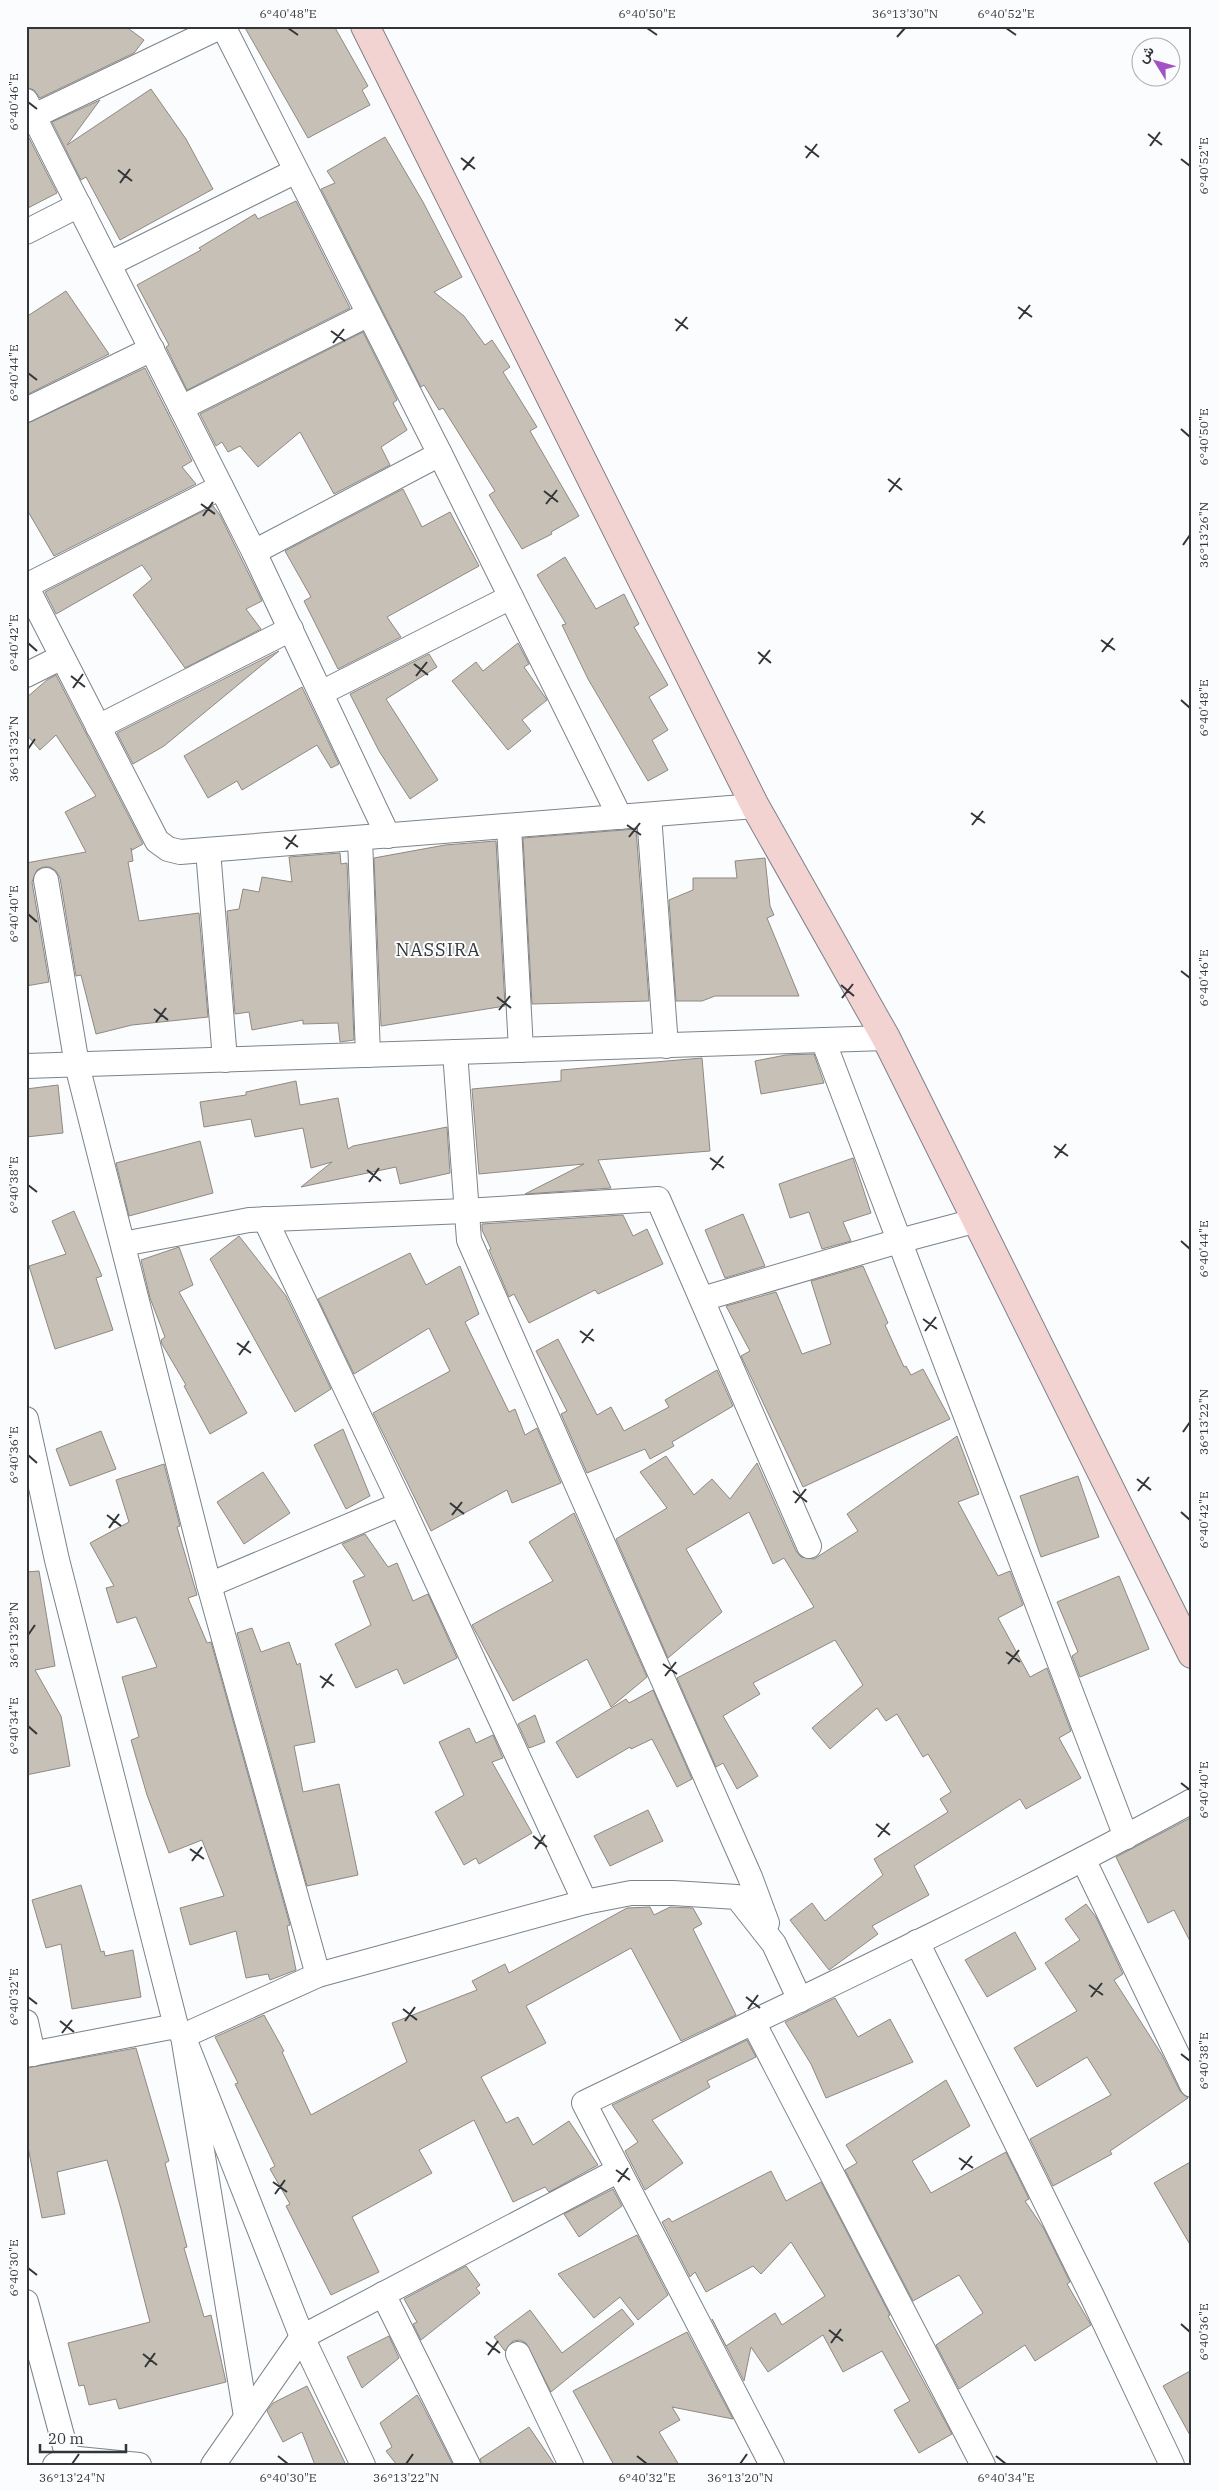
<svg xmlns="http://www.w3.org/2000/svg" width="1218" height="2491" viewBox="0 0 1218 2491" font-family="'IBM Plex Serif',Vazirmatn,serif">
  <rect width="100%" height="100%" fill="#fafcfd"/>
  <g fill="#c7c0b7" stroke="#908982">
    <polygon points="26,26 125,26 144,40 134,53 40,98 34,90 26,87"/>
    <polygon points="244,26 334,26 368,86 362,90 370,105 308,138"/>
    <polygon points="151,89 186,139 213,189 120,240 86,177 81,180 52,122 100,100 67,145"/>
    <polygon points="26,132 57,193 26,209"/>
    <polygon points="385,137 423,202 462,277 434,292 464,316 485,345 492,340 510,367 503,372 537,427 530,431 579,516 551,532 552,534 522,549 489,495 495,491 443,408 439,410 424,385 421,387 321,189 335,183 327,171"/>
    <polygon points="296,201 350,308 187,390 166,347 169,345 137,285 201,250 199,248 255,214 258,219"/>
    <polygon points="66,291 109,354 26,395 26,317"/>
    <polygon points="363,332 397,400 393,403 407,430 381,447 390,465 334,494 300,432 258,467 240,446 228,452 222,442 216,446 200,414"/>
    <polygon points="145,368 192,461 182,467 196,484 54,556 26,508 26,424"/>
    <polygon points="403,489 422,527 450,512 479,566 387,617 401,637 338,669 304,601 311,597 285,551"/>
    <polygon points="213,506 220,515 262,601 246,609 261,629 185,668 133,595 152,579 142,565 56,614 45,592"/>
    <polygon points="565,557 596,609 624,594 639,624 634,627 668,685 649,697 668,730 652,740 668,770 648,781 588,679 562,625 566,624 537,575"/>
    <polygon points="518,643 529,664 524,667 547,700 522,720 531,731 508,750 452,681 476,662 483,671"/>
    <polygon points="279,651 164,746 133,764 117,733"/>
    <polygon points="429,654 437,667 386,699 438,780 410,799 379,751 350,694"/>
    <polygon points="56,675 143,844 132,850 131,848 133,861 128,862 139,921 199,913 208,1017 132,1025 96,1034 81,975 76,976 60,878 56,871 50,867 43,867 37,870 32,882 49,982 26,986 26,863 86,852 65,812 96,796 56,735 40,750 26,734 26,698 47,680"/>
    <polygon points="302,687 339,764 331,768 317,745 242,790 237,781 208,798 184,756"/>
    <polygon points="636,829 649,1001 532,1004 523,838"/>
    <polygon points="496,841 505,1006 381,1026 374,858 445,845"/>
    <polygon points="340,853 341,864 347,863 354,1040 340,1042 338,1023 303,1024 303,1020 252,1030 249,1012 235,1014 227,911 239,909 243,889 259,892 262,877 292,882 289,857"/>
    <polygon points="765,858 770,906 774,915 767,918 799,996 715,996 702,1001 676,1001 669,900 693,890 693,878 737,878 735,861"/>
    <polygon points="814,1054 824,1083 761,1094 755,1061 786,1055"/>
    <polygon points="702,1058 710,1151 598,1160 611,1188 525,1194 584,1164 479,1174 472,1089 561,1081 561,1070"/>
    <polygon points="296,1081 300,1105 338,1098 348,1149 353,1146 447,1127 450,1173 400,1184 396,1167 301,1187 332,1162 311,1168 303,1128 255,1137 251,1119 204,1127 200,1102 246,1095 246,1092"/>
    <polygon points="58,1085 63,1133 26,1137 26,1089"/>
    <polygon points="200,1141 213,1193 129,1216 116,1163"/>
    <polygon points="853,1158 871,1213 843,1222 851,1241 822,1249 809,1212 790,1218 779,1184"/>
    <polygon points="74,1211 102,1276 96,1278 113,1330 55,1349 29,1266 66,1254 52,1221"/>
    <polygon points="743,1214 765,1266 725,1278 705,1230"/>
    <polygon points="623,1215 633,1236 647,1229 663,1264 598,1294 595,1290 529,1323 514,1294 509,1297 489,1250 491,1249 482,1230 482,1224"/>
    <polygon points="239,1236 286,1296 331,1389 295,1412 210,1259"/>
    <polygon points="179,1247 193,1285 179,1292 247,1413 210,1434 184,1386 186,1385 162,1344 161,1340 165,1337 150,1298 141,1260"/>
    <polygon points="410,1253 426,1285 460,1266 479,1314 465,1322 509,1412 515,1409 525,1435 537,1428 561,1483 512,1503 507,1490 431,1531 373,1413 450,1371 429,1328 354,1374 318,1299"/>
    <polygon points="863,1266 888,1323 885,1325 904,1367 906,1366 911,1375 923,1369 950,1419 803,1487 741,1356 750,1351 726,1306 776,1292 802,1354 831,1344 811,1281"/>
    <polygon points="558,1339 597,1415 611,1407 624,1431 669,1407 665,1400 717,1370 733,1406 672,1442 674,1446 650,1459 645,1449 587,1473 561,1414 567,1411 536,1351"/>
    <polygon points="343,1429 370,1496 346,1509 314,1445"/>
    <polygon points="101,1431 116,1469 70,1486 56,1449"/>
    <polygon points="957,1436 979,1494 958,1502 998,1576 1010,1571 1023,1605 998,1618 1030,1677 1047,1668 1071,1731 1059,1738 1081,1778 1026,1809 1020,1799 914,1866 929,1895 872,1926 878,1934 829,1970 790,1920 812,1903 825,1921 883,1875 874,1859 948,1812 940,1799 951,1792 928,1754 923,1757 897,1714 886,1721 877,1708 830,1749 812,1728 863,1685 835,1640 753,1683 760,1694 723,1716 758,1776 737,1789 723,1763 716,1767 677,1678 814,1607 784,1558 773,1564 749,1512 686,1549 722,1612 668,1658 616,1539 667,1508 640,1472 666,1456 694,1495 712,1479 730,1499 757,1463 796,1551 801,1557 814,1559 858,1531 847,1514"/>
    <polygon points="164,1464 180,1526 177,1527 197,1595 188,1598 207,1643 211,1642 290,1925 287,1926 296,1970 270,1980 268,1974 246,1978 236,1931 190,1945 180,1908 224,1896 202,1840 169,1853 147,1795 131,1740 139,1737 122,1677 157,1667 136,1617 117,1623 106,1588 114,1586 90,1543 129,1522 116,1480"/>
    <polygon points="263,1472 290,1513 244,1544 217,1502"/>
    <polygon points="1078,1476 1099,1537 1041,1557 1020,1496"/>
    <polygon points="574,1513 647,1677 611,1707 587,1659 513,1701 472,1625 553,1581 529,1542"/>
    <polygon points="365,1534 388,1567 397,1563 413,1601 428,1594 457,1658 404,1684 397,1669 356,1688 335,1644 371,1625 353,1581 365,1576 342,1544"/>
    <polygon points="39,1571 55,1666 35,1670 61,1716 70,1766 26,1775 26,1572"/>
    <polygon points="1119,1576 1149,1649 1080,1677 1072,1656 1078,1652 1057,1602"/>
    <polygon points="252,1628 261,1652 289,1642 297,1665 300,1663 315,1742 294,1746 303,1792 339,1784 358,1875 307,1886 237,1633"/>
    <polygon points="653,1690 692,1779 677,1787 652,1739 631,1749 630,1747 577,1778 556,1742 626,1699 629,1703"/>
    <polygon points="535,1715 545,1742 529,1748 518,1724"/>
    <polygon points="469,1728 476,1743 493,1735 503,1758 492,1762 532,1833 479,1864 476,1858 464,1865 435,1812 464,1795 439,1742"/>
    <polygon points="648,1810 663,1841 610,1866 594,1836"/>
    <polygon points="1192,1817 1192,1945 1174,1910 1148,1923 1116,1857"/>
    <polygon points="81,1885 101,1952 104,1951 105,1956 133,1950 141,1997 72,2009 61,1944 46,1948 32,1900"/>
    <polygon points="1086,1904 1096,1917 1123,1974 1114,1980 1162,2055 1180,2091 1188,2098 1110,2151 1112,2154 1053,2186 1030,2139 1111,2095 1087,2057 1037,2087 1014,2048 1077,2011 1045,1963 1080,1940 1065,1919"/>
    <polygon points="650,1907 654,1915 670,1907 693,1908 702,1924 693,1929 736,2015 681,2041 631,1948 526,2006 546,2043 481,2077 506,2123 518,2117 533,2145 569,2121 598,2165 549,2192 545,2187 513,2202 474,2120 419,2150 432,2173 352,2217 379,2272 331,2295 286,2206 290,2204 270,2169 275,2166 235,2084 238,2083 215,2037 264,2015 284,2051 282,2052 311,2115 407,2062 392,2023 477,1990 472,1981 505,1964 509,1973 627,1908"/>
    <polygon points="1015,1932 1036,1969 987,1997 965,1960"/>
    <polygon points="835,1998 858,2037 890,2019 913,2062 826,2098 811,2064 785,2022"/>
    <polygon points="747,2040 756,2057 707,2081 710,2087 652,2120 683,2163 645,2190 625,2151 638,2142 612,2105"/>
    <polygon points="136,2048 169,2161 165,2163 187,2247 184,2248 204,2317 211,2315 226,2382 119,2409 116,2399 89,2405 84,2385 79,2386 68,2343 150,2322 121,2209 107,2160 57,2172 65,2214 42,2218 26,2137 26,2068"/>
    <polygon points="946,2080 970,2126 912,2161 931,2193 1006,2152 1029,2199 1025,2201 1044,2229 1070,2282 1067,2284 1091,2325 1035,2361 1025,2345 959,2389 936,2345 983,2313 959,2275 913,2301 845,2170 857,2163 846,2145"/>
    <polygon points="1192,2161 1192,2248 1154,2183"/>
    <polygon points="771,2171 786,2201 821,2182 890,2315 888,2316 952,2434 919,2453 894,2410 910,2401 882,2351 843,2372 823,2335 768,2372 751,2347 744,2381 712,2319 726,2346 775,2313 782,2325 825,2296 791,2242 761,2274 753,2266 706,2292 695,2272 690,2277 662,2222 669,2218 672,2222"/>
    <polygon points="613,2189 622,2206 579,2237 564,2214"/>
    <polygon points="637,2235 668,2295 638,2320 620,2297 594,2318 558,2274"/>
    <polygon points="466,2266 480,2285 476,2288 480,2293 421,2340 413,2324 417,2322 404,2299"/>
    <polygon points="622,2309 634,2324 551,2392 526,2343 520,2340 513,2341 505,2351 494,2337 530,2310 562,2353"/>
    <polygon points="687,2332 733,2419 672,2407 680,2420 659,2432 679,2465 614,2465 573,2391"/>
    <polygon points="389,2336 399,2358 362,2388 347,2357"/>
    <polygon points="1192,2370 1192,2439 1163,2386"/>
    <polygon points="307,2386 346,2465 315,2465 302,2432 283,2442 267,2411 273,2403"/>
    <polygon points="417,2395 420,2400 453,2465 397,2465 386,2451 392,2447 380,2423"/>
    <polygon points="529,2427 555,2465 482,2465 480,2459"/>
  </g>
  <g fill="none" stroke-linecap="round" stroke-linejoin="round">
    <defs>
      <g id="street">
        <polyline points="223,26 440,454 620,817"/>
        <polyline points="26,101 254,552 388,836"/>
        <polyline points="34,116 222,26"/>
        <polyline points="26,232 79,205"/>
        <polyline points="109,264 296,171"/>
        <polyline points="181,408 369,314"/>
        <polyline points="26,410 152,349"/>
        <polyline points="254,552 440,454"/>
        <polyline points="26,586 157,841 168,849 180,852 755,806"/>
        <polyline points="26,586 221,487"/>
        <polyline points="26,675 62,657"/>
        <polyline points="321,693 511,597"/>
        <polyline points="98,727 291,629"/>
        <polyline points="649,815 666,1046"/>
        <polyline points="509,826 521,1050"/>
        <polyline points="360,838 368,1055"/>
        <polyline points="208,850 225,1060"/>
        <polyline points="46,880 77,1065 209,1585 318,1975"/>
        <polyline points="823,1040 1126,1837"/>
        <polyline points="455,1052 469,1240 750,1877 767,1923"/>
        <polyline points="26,1066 886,1038"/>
        <polyline points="265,1219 401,1504 585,1902"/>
        <polyline points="123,1244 249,1220 465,1211 658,1199 809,1546"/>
        <polyline points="702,1299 899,1241 978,1220"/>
        <polyline points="26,1419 57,1560 176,2026 183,2036 302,2337 363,2465"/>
        <polyline points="209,1585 401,1504"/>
        <polyline points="1083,1859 1192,2085"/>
        <polyline points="917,1942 1092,2296 1172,2465"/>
        <polyline points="26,2022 33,2054"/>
        <polyline points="753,2022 983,2465"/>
        <polyline points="26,2055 176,2026"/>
        <polyline points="383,2294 468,2465"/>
        <polyline points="26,2302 68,2458"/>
        <polyline points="518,2354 571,2465"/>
        <polyline points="246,2416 183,2036 318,1975 585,1902 631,1893 673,1893 737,1897 774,1944 800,2000"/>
        <polyline points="55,2465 68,2458 139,2465"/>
        <polyline points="213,2465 302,2337 619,2170"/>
        <path d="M772 2465 584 2103C788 2005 994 1909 1192 1801"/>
      </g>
      <polyline id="secondary" points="365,26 755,806 886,1038 1192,1654"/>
    </defs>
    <use href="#street" stroke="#7c838a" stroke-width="26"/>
    <use href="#secondary" stroke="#7c838a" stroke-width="30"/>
    <use href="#street" stroke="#fff" stroke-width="24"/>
    <use href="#secondary" stroke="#f3d3d2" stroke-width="28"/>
  </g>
  <path fill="none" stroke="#333639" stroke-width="2" d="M288 28 298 35M647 28 657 35M1006 28 1016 35M897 37 905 28M28 102 37 109M1148 134 1162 145M805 146 819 157M1150 146 1160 132M461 158 475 169M806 158 817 144M1181 159 1190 166M118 170 132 181M463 170 474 157M120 183 130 169M1018 307 1032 317M675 319 688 329M1019 319 1030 305M331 331 345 341M676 331 687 317M333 343 344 329M28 373 37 380M1181 429 1190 437M888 479 902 490M544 491 558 502M889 492 900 478M201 504 215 514M546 504 557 490M203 516 213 502M1183 545 1190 535M1101 640 1115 650M28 643 37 651M758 652 771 663M1102 652 1113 638M414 664 428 675M759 664 770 650M71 676 85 687M416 676 427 662M73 688 83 674M1181 700 1190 708M28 749 35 739M971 813 985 823M627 825 641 835M972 825 983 811M284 837 298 847M629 837 640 823M286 849 296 835M28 914 37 922M1181 971 1190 978M841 985 854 996M497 997 511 1008M842 998 853 984M154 1009 168 1020M499 1010 510 996M156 1022 166 1008M1054 1146 1068 1156M710 1158 724 1168M1055 1158 1066 1144M367 1170 381 1181M712 1170 723 1156M369 1182 379 1168M28 1185 37 1192M1181 1241 1190 1249M923 1319 937 1329M580 1331 594 1341M925 1331 936 1317M237 1343 251 1353M582 1343 593 1329M239 1355 249 1341M1183 1432 1190 1422M28 1455 37 1463M1137 1479 1151 1490M793 1491 807 1502M1138 1491 1149 1477M450 1503 464 1514M795 1503 806 1489M1181 1512 1190 1520M107 1515 121 1526M452 1515 462 1502M109 1528 119 1514M28 1635 35 1625M1006 1652 1020 1662M663 1664 677 1674M1008 1664 1019 1650M320 1676 334 1686M665 1676 676 1662M322 1688 332 1674M28 1726 37 1734M1181 1783 1190 1790M876 1824 890 1835M533 1836 547 1847M878 1837 889 1823M190 1849 204 1859M535 1849 545 1835M192 1861 202 1847M1089 1985 1103 1995M28 1997 37 2004M746 1997 760 2008M1091 1997 1102 1983M403 2009 417 2020M748 2009 758 1995M60 2021 74 2032M405 2021 415 2007M62 2033 72 2020M1181 2054 1190 2061M959 2158 973 2168M616 2170 630 2180M961 2170 972 2156M273 2182 287 2192M618 2182 628 2168M275 2194 285 2180M28 2268 37 2275M1181 2324 1190 2332M829 2330 843 2341M486 2342 500 2353M831 2343 841 2329M143 2354 157 2365M488 2355 498 2341M145 2367 155 2353M278 2456 288 2464M637 2456 647 2464M996 2456 1006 2464M72 2464 79 2454M406 2464 413 2454M740 2464 747 2454"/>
  <g text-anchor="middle" stroke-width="4" stroke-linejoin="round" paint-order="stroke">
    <g font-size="18" letter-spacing="1" fill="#333639" stroke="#fafcfd">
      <text x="438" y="956">NASSIRA</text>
    </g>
  </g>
  <rect width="1218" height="2491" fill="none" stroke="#fafcfd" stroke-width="55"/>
  <g transform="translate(1156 62) rotate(307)"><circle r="24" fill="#fafcfd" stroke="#aaadaf"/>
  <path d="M0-4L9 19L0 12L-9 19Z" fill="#a252c2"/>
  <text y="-8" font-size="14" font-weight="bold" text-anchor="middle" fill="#333639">ش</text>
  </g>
  <path d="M40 2444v8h86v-8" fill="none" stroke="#333639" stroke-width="2.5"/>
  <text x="48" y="2444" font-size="15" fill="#333639" stroke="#fafcfd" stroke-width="4" paint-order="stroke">20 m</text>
  <rect x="28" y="28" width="1162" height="2436" fill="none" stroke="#333639" stroke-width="2"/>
  <g font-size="12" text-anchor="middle" fill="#333639">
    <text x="288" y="18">6°40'48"E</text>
    <text x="647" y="18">6°40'50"E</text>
    <text x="905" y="18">36°13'30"N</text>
    <text x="1006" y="18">6°40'52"E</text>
    <text transform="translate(14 102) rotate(-90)" y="4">6°40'46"E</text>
    <text transform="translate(1204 166) rotate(-90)" y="4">6°40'52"E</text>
    <text transform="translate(14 373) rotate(-90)" y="4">6°40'44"E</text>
    <text transform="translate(1204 437) rotate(-90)" y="4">6°40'50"E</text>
    <text transform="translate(1204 535) rotate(-90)" y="4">36°13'26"N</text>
    <text transform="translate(14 643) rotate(-90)" y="4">6°40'42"E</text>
    <text transform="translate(1204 708) rotate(-90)" y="4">6°40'48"E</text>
    <text transform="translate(14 749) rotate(-90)" y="4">36°13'32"N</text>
    <text transform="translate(14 914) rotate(-90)" y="4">6°40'40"E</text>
    <text transform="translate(1204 978) rotate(-90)" y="4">6°40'46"E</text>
    <text transform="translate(14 1185) rotate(-90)" y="4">6°40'38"E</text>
    <text transform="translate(1204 1249) rotate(-90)" y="4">6°40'44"E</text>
    <text transform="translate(1204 1422) rotate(-90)" y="4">36°13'22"N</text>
    <text transform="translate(14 1455) rotate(-90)" y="4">6°40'36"E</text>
    <text transform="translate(1204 1520) rotate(-90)" y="4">6°40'42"E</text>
    <text transform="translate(14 1635) rotate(-90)" y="4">36°13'28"N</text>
    <text transform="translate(14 1726) rotate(-90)" y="4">6°40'34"E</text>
    <text transform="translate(1204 1790) rotate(-90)" y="4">6°40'40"E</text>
    <text transform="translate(14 1997) rotate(-90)" y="4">6°40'32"E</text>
    <text transform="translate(1204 2061) rotate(-90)" y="4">6°40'38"E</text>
    <text transform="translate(14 2268) rotate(-90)" y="4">6°40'30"E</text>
    <text transform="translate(1204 2332) rotate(-90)" y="4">6°40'36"E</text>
    <text x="72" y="2482">36°13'24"N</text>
    <text x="288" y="2482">6°40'30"E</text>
    <text x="406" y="2482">36°13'22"N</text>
    <text x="647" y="2482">6°40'32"E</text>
    <text x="740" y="2482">36°13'20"N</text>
    <text x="1006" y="2482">6°40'34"E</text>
  </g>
</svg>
